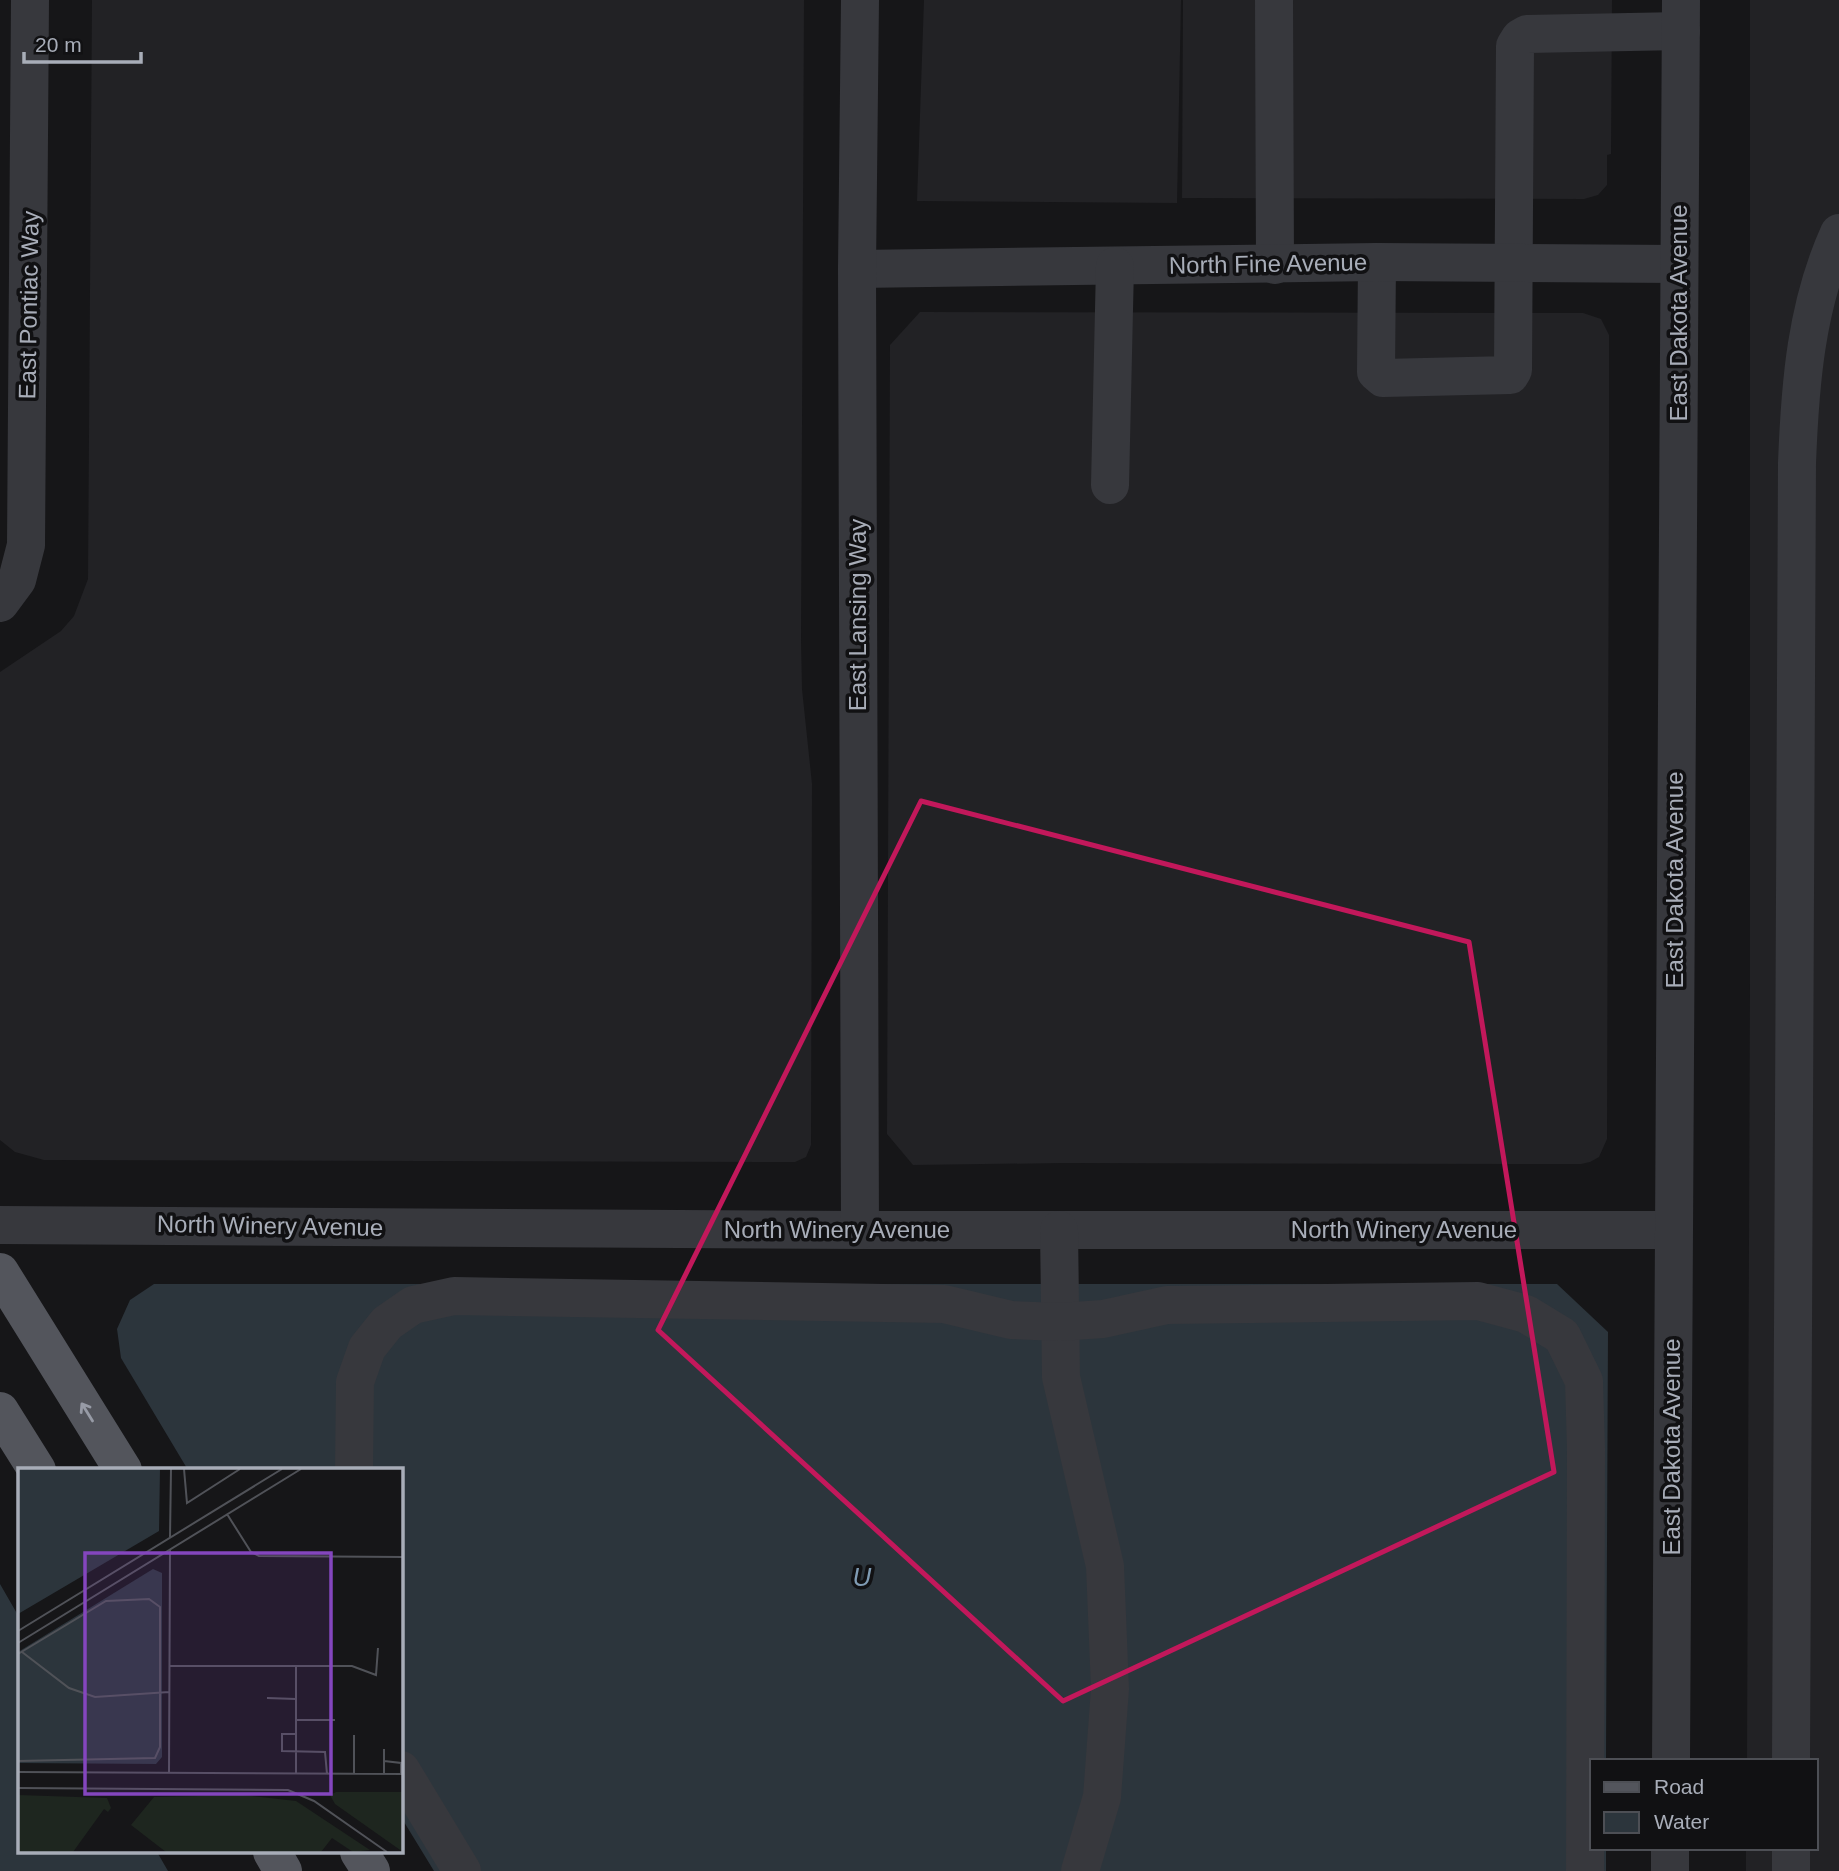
<svg xmlns="http://www.w3.org/2000/svg" width="1839" height="1871" viewBox="0 0 1839 1871" font-family="Arial,sans-serif">
  <rect width="100%" height="100%" fill="#161618"/>
  <g fill="#222225">
    <polygon points="92,0 804,0 801,640 802,689 812,784 811,1145 806,1157 795,1162 44,1160 15,1152 0,1140 0,672 61,631 74,616 88,579"/>
    <polygon points="924,0 1181,0 1177,203 917,201"/>
    <polygon points="1183,0 1612,0 1611,154 1607,155 1607,185 1598,195 1584,199 1182,198"/>
    <polygon points="1750,0 1839,0 1839,1871 1746,1871 1746,1848 1816,1848 1816,1761 1747,1761 1750,983"/>
    <polygon points="920,312 1583,313 1601,319 1609,335 1609,460 1607,1139 1599,1157 1590,1162 1581,1164 1063,1163 913,1165 887,1134 890,345"/>
  </g>
  <g fill="#2c353c">
    <polygon points="154,1284 1557,1284 1608,1332 1606,1761 1592,1761 1592,1848 1606,1848 1606,1871 434,1871 401,1817 401,1470 188,1470 121,1358 117,1329 130,1300"/>
    <polygon points="0,1584 19,1617 19,1852 157,1852 168,1871 0,1871"/>
  </g>
  <g fill="none" stroke-linecap="round" stroke-linejoin="round">
    <g stroke="#37383d" stroke-width="38">
      <polyline points="1274,0 1275,265"/>
      <polyline points="1377,262 1376,372 1383,378 1510,375 1513,370 1515,46 1520,38 1527,34 1681,31"/>
      <polyline points="857,269 1377,262 1679,264"/>
      <polyline points="1110,485 1115,266"/>
      <polyline points="0,603 17,580 26,545 30,0"/>
      <polyline points="0,1225 860,1230 1673,1230"/>
      <polyline points="860,1230 857,269 860,0"/>
      <polyline points="1059,1230 1061,1377 1105,1566 1110,1689 1102,1797 1080,1871"/>
      <polyline points="354,1470 355,1382 367,1348 387,1323 413,1305 454,1296 944,1304 1011,1320 1059,1322 1103,1319 1167,1305 1478,1301 1526,1314 1562,1336 1584,1381 1586,1449 1585,1871"/>
      <polyline points="1671,1761 1681,0"/>
      <path d="M1791 1761 1797 463C1800 384 1806 306 1839 233"/>
      <polyline points="401,1770 462,1871"/>
      <polyline points="1670,1871 1670,1848"/>
      <polyline points="1791,1871 1791,1848"/>
    </g>
    <g stroke="#53555c" stroke-width="38">
      <polyline points="0,1272 123,1470"/>
      <polyline points="0,1411 37,1470"/>
      <polyline points="272,1852 283,1871"/>
      <polyline points="359,1852 371,1871"/>
    </g>
  </g>
  <defs><path id="oneway-shaft" d="M-6 0H5M1.5-3L5.5 0L1.5 3" fill="none" stroke-width="1.6" stroke-linecap="round" stroke-linejoin="round" transform="scale(1.75)"/></defs>
  <use stroke="#979ba6" href="#oneway-shaft" transform="translate(87 1412) rotate(-122)"/>
  <path fill="none" stroke="#c2185b" stroke-width="5" stroke-linejoin="round" d="M921 801 1469 942 1554 1472 1063 1701 658 1330Z"/>
  <g text-anchor="middle" stroke-width="7" stroke-linejoin="round" paint-order="stroke">
    <g font-size="24" fill="#a8adb8" stroke="#111113">
      <text transform="translate(1268 264) rotate(-1)" y="8">North Fine Avenue</text>
      <text transform="translate(29 305) rotate(-89)" y="8">East Pontiac Way</text>
      <text transform="translate(1679 313) rotate(-90)" y="8">East Dakota Avenue</text>
      <text transform="translate(858 615) rotate(-90)" y="8">East Lansing Way</text>
      <text transform="translate(1675 880) rotate(-90)" y="8">East Dakota Avenue</text>
      <text transform="translate(270 1226) rotate(1)" y="8">North Winery Avenue</text>
      <text x="837" y="1238">North Winery Avenue</text>
      <text x="1404" y="1238">North Winery Avenue</text>
      <text transform="translate(1672 1447) rotate(-90)" y="8">East Dakota Avenue</text>
    </g>
    <g font-size="26" font-style="italic" fill="#7f9bb3" stroke="#111113">
      <text x="862" y="1586">U</text>
    </g>
  </g>
  <g transform="translate(18 1468)">
    <rect width="385" height="385" fill="#161618"/>
    <path d="M318 324H385V384L317 336 312 327ZM0 327 89 330 93 340 90 344 86 341 55 384H0ZM136 329 225 327 278 333 352 382 335 384 314 370 303 384H148L113 357Z" fill="#1e261f"/>
    <path d="M0 1H142L141 63 0 146ZM135 101 144 105V289L138 296 0 295V184Z" fill="#2c353c"/>
    <path fill="none" stroke="#505258" stroke-width="2" d="M166 1 169 35 222 1M209 46 233 84 241 88 385 89M152 69 153 1M0 163 264 1M0 175 283 1M4 184 51 220 77 229 151 224M0 186 88 133 131 131 142 139V279L137 290 0 293M278 197V305M151 198H334L358 207 360 180M249 230 278 231M278 252H317M279 266H264V283L307 284 309 306M336 267V306M366 281V306M366 293 383 295V306M0 304 385 306M151 304 152 81M0 320 270 322 296 333 369 384"/>
    <path fill="#8446be" fill-opacity="0.15" stroke="#8446be" stroke-width="3.5" d="M67 85H313V326H67Z"/>
    <rect width="385" height="385" fill="none" stroke="#a8adb8" stroke-width="3.5"/>
  </g>
  <rect x="1590" y="1759" width="228" height="91" fill="#111113" stroke="#4d4f55" stroke-width="2"/>
  <rect x="1604" y="1782" width="35" height="10" fill="#53555c" stroke="#4d4f55" stroke-width="2"/>
  <text x="1654" y="1794" font-size="21" fill="#a8adb8">Road</text>
  <rect x="1604" y="1812" width="35" height="21" fill="#2c353c" stroke="#4d4f55" stroke-width="2"/>
  <text x="1654" y="1829" font-size="21" fill="#a8adb8">Water</text>
  <path d="M24 52v10h117v-10" fill="none" stroke="#a8adb8" stroke-width="3.5"/>
  <text x="35" y="52" font-size="21" fill="#a8adb8" stroke="#111113" stroke-width="5" paint-order="stroke">20 m</text>
</svg>
